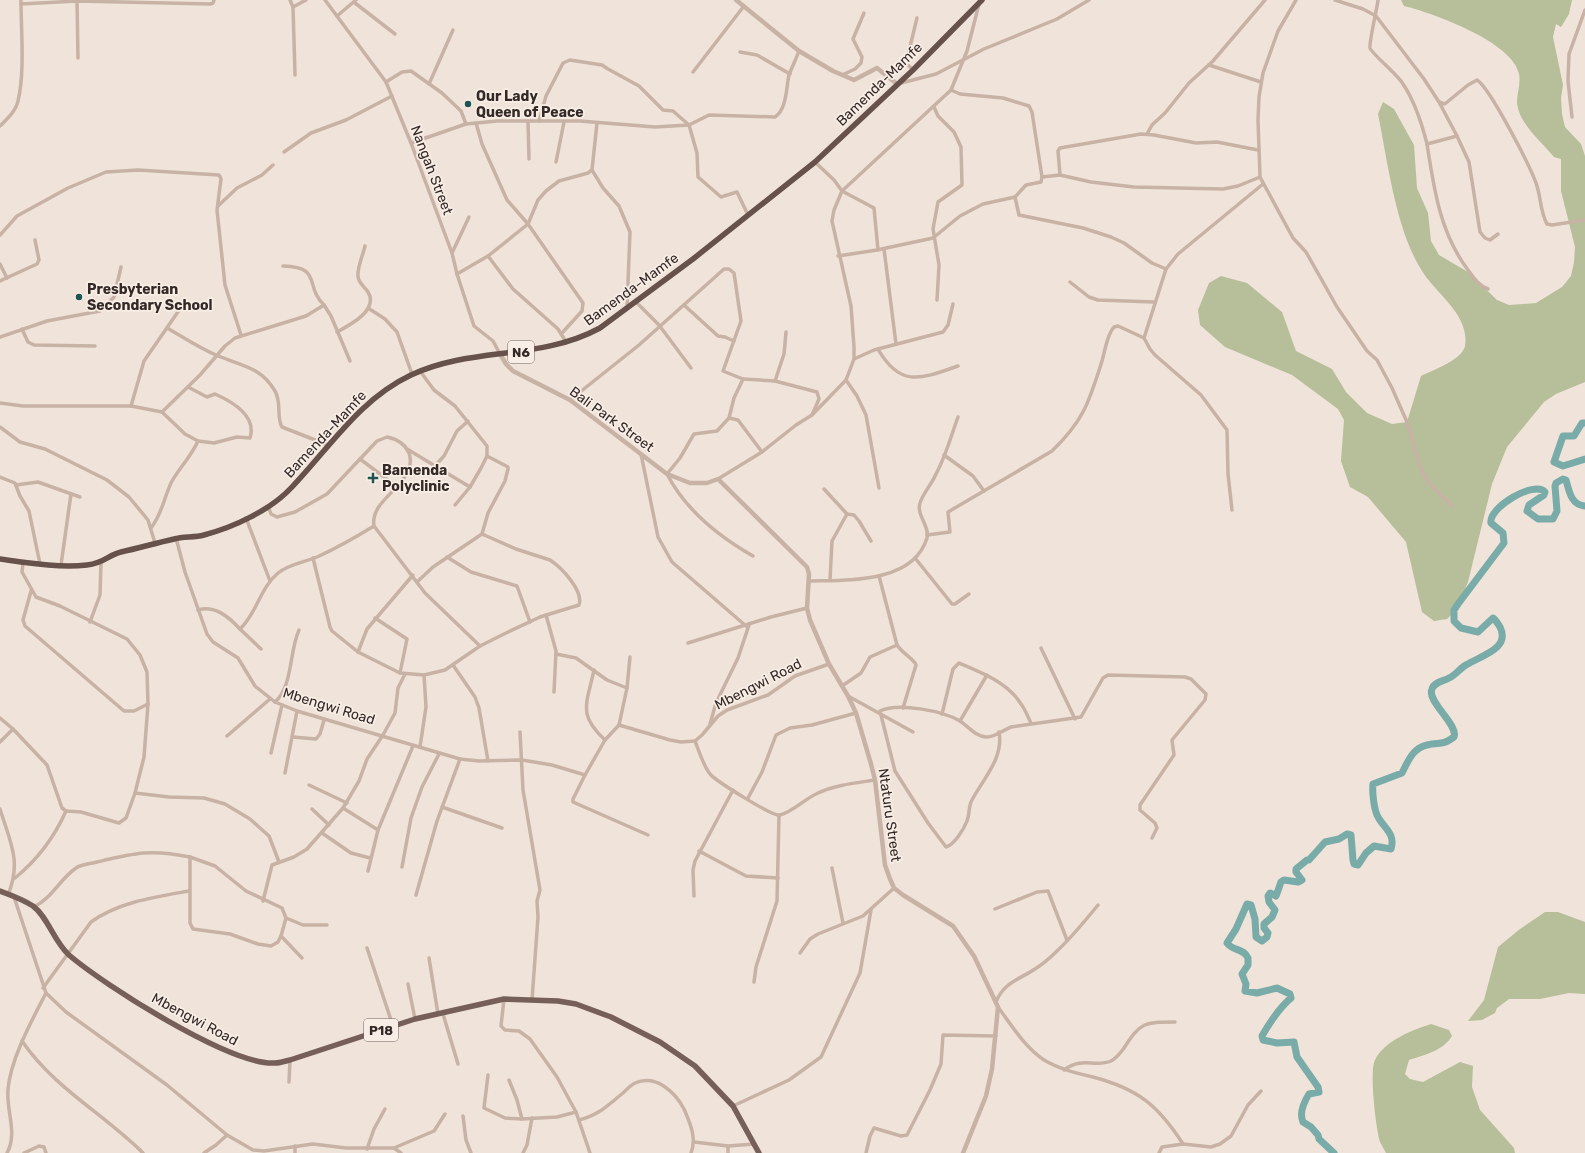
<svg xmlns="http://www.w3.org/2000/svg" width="1585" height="1153" viewBox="0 0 1585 1153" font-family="Rubik,sans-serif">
  <rect width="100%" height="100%" fill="#f0e3d9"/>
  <g fill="#b6bf9a">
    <path d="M1401 0H1572L1569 14 1561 27 1556 24 1553 37 1563 85 1561 98 1562 114 1565 127 1581 144 1585 156V382L1556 394 1544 402 1507 447 1492 484 1468 582 1457 609 1447 619 1434 621 1422 612 1406 542 1368 497 1350 487 1341 461 1344 420 1338 409 1292 375 1225 347 1200 325 1198 310 1209 283 1221 276 1247 283 1282 312 1296 351 1332 369 1346 392 1367 413 1392 424 1407 422 1421 376C1433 370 1462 360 1465 346 1470 316 1438 295 1424 274 1396 233 1388 163 1378 114L1383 102 1394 109 1414 145 1417 188 1428 213 1431 241 1439 255 1468 272 1497 300 1509 305 1536 303 1562 287 1571 276 1574 262 1575 247 1561 191V159L1554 157C1541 141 1518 123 1517 102 1517 93 1521 83 1519 74 1513 42 1433 13 1404 6Z"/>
    <polygon points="1545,912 1558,912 1585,922 1585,994 1569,993 1540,999 1509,999 1497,1008 1495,1013 1482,1020 1468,1021 1484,1000 1498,947 1520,929"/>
    <path d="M1431 1024 1449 1030 1452 1036C1443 1051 1424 1055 1409 1060L1405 1074 1410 1079 1423 1082 1460 1062 1473 1066 1472 1087 1480 1110 1514 1148 1515 1153H1386C1384 1149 1382 1146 1380 1142 1376 1130 1369 1070 1375 1060 1384 1041 1412 1030 1431 1024Z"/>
  </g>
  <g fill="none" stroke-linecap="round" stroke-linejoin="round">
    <g stroke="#79aca9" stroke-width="7">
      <polyline points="1585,423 1582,423 1574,436 1563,436 1554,462 1563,466 1585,459"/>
      <path d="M1334 1153 1319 1139 1318 1135 1311 1127 1303 1122C1299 1113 1304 1102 1309 1094L1319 1092 1318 1087 1297 1057 1294 1042 1277 1043 1263 1040 1262 1036C1270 1022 1279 1008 1291 998L1290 994 1277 988 1257 993 1245 991 1246 984 1242 974 1248 965V958C1244 948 1232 951 1227 943L1236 929 1247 904 1251 905 1255 919 1256 937 1262 941 1267 937 1268 933 1264 928V924L1272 917 1275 910 1269 902 1268 896 1270 893 1276 896 1281 882 1284 880 1298 882 1302 880 1296 872V869L1307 860H1309L1325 842 1339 839 1347 834 1351 835 1353 860 1354 864 1358 865 1366 853 1374 846 1391 849C1396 833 1383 828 1377 815 1374 808 1372 792 1373 784L1402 773C1408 761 1413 748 1427 745 1441 742 1441 746 1454 737 1459 725 1426 701 1432 689 1434 682 1444 681 1449 678 1456 675 1460 668 1466 665 1480 656 1511 649 1500 627 1498 624 1496 620 1493 618L1478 632 1461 628 1454 621V610L1458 604 1504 543 1503 533 1491 523C1488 508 1534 480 1545 492L1544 495 1529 505 1527 511 1538 519H1553L1557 511 1555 486 1556 483 1563 479 1566 480C1569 491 1571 505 1585 506"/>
    </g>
    <g stroke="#c8b2a6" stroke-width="3.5">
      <polyline points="77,0 78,58"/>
      <polyline points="290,0 293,7 295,75"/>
      <polyline points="325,0 386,82 411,143 452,253 457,274 474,326 493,341 500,354"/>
      <polyline points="1296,0 1278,31 1263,73 1259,97 1258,120 1260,177 1293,238 1306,252 1337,307 1367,351 1377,360 1392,388 1407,422 1421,469 1428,482 1452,506"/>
      <path d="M1335 0 1363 9 1376 16 1424 79 1439 102 1457 136 1427 144C1422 124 1415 102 1403 84 1398 75 1371 53 1370 48 1369 42 1377 9 1378 0"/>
      <polyline points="355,3 395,34"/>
      <polyline points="21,4 77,1 210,4 213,3 214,0"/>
      <polyline points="293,7 306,0"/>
      <polyline points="337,16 356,0"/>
      <polyline points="740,52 757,55 790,74"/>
      <polyline points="1209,65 1261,82"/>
      <polyline points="913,70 907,64 907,59 917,18"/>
      <polyline points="693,72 744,6"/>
      <polyline points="842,75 855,69 861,63 862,57 853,39 864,13"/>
      <polyline points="386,82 402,72 411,71 442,93 461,111 466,124"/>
      <polyline points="901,83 936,74 984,49 1057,19 1089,0"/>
      <polyline points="429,84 453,30"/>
      <path d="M1440 102 1444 104 1446 103 1468 85 1477 80C1490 88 1530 166 1536 183 1541 196 1540 212 1547 224L1552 225 1585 220"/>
      <polyline points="934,107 938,116 954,132 961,147 962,185 938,202 933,229 939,265 937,300"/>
      <polyline points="1572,117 1568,81 1569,54 1585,10"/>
      <polyline points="528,121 529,159"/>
      <polyline points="539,121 546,96 563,63 570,60 602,65 608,69 639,86 663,110 673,111 689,125 697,153 698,177 721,197 737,192 748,215"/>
      <polyline points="476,123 482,144 507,200 528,224 583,303 582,311 562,333"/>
      <polyline points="597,123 592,170 603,188 619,206 630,232 627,308"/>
      <path d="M0 126C7 119 16 111 18 101 25 72 21 31 21 0"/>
      <polyline points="1147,134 1152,125 1165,113 1189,83 1213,61 1265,0"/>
      <polyline points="1457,136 1469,162 1480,232 1485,238 1490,240 1498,234"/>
      <path d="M411 143 466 124 497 121H580L655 127 689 125 709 115 775 117C787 109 786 88 789 75 792 67 796 59 799 51"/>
      <path d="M1427 144C1434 189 1440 233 1468 270 1474 278 1479 286 1488 289"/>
      <polyline points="284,152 311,133 346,120 392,96"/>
      <polyline points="556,162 564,122"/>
      <polyline points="1060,175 1058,151 1060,148 1141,134 1154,135 1196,143 1217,142 1258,150"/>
      <polyline points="1042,177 1060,175 1091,182 1134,187 1223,189 1238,186 1260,177"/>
      <polyline points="1015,197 1019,215 1083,228 1111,237 1124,243 1152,263 1166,269 1144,338 1150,349 1155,355 1201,395 1227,430 1228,474 1232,510"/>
      <polyline points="218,206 237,188 262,175 273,165"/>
      <polyline points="0,235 17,216 68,188 106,172 138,170 219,175 221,179 217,210 225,285 241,335"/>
      <polyline points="884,249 896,344"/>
      <polyline points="878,250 874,208 842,191 951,90 967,51 979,4"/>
      <polyline points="452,253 469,217"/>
      <polyline points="488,256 513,289 558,329 566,342"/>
      <polyline points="838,256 877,250 933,238 960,216 983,204 1015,197 1026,185 1041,182 1042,177 1032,112 1029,106 1003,98 960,94 951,90"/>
      <polyline points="0,264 7,278"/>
      <polyline points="1166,269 1178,254 1263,184"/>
      <polyline points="457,274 488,256 528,224 538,200 546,191 559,181 588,173 592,170"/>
      <polyline points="0,281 37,264 39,260 35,240"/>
      <polyline points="1070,282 1089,297 1098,300 1154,302"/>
      <polyline points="636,302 659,325 691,368"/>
      <polyline points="324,305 331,316 350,361"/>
      <polyline points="684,305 718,336 725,337 734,341"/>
      <polyline points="368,308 385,319 397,332 412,374"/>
      <path d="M167 328C183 337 199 348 216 355 241 366 260 366 275 391 282 403 276 417 282 427L328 445"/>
      <polyline points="22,329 28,342 34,345 95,346"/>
      <path d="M337 332C350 325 379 310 368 292 365 287 358 283 358 276 357 268 363 255 365 246"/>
      <polyline points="0,337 47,321 100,311 114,297 121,267"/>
      <path d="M878 349C900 388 921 379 958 366"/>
      <polyline points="854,359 874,350 943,332 948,325 953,304"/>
      <polyline points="420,371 434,390 455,406 487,446 487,456 481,468 470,487 455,505"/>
      <polyline points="846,380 857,396 866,415 879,488"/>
      <polyline points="775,381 784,354 786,332"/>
      <polyline points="570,400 639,345 724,269 729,269 734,273 741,321 723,371 743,379 775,381 817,392 819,399 812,415"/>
      <path d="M0 403 23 406H131L162 412 200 375 225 346 235 338 306 316 324 305C304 286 323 267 283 266"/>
      <polyline points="131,406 144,361 182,306"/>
      <path d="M162 412 185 434 198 441 214 443 237 437 250 438C257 416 233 402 215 394L207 397 188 387"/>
      <polyline points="729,418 734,398 743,379"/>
      <polyline points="0,427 20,442 45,449 107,480 129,497 148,520 155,543"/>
      <polyline points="407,449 470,487"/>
      <polyline points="641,454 658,537 672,562 746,626"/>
      <polyline points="944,455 973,476 984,491"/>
      <polyline points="360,459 396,486"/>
      <polyline points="435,466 444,456 457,431 468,421"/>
      <polyline points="0,477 15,483 20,496 29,511 40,564"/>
      <polyline points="718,479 762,452 796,425 812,415 846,380 854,359 854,347 851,306 832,221 834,210 842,191 834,180 815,162"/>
      <polyline points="16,485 38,482 80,497"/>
      <polyline points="824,489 847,514 854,515 859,521 871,541"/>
      <path d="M268 506 271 514 277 517 295 512 327 494 377 441 387 437C397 439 405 444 409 453 417 475 388 492 378 508 375 513 373 520 374 526L425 593 480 646"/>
      <polyline points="246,518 270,581"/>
      <path d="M151 528C162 514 164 498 171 483 179 468 191 457 198 441"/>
      <path d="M927 535 950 532 948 512 1052 451C1084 420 1089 402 1102 361 1105 351 1107 334 1114 327L1118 326 1144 338"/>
      <polyline points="176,538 185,572 207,634 213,642 238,658 255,686 275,702 297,711 460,759 479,761 522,760 552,765 585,775 605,740 619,725 670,740 681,742 695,741 702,735 718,716 727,710 768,695 795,676 829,664"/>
      <path d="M753 556C718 536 686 511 667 474L680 458 694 434 717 431 729 418 738 420 762 452"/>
      <polyline points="447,557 471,572 517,586 530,622"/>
      <polyline points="313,558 330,627 332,631 358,652 400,673"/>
      <polyline points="915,558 952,604 955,604 969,594"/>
      <polyline points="23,563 22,572 36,597 60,606 127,639 140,655 147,672 148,704 144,757 135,793"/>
      <polyline points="61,565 71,494"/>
      <path d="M879 576 897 645C902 653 915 660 916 665L903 708"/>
      <polyline points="830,580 832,541 847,514"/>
      <path d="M809 581C846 580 913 584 927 538 930 526 916 515 920 503 923 493 932 484 936 474 946 456 951 436 958 417"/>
      <polyline points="417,582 433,567 482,534 488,513 505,481 508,469 508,467 487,456"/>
      <polyline points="31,591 23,620 25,626 124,711 134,711 148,704"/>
      <path d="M198 610C215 605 229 617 240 629 257 613 260 588 278 573 289 564 305 562 317 557 337 548 356 537 374 526"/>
      <polyline points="546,615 556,651 554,692"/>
      <path d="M375 618 407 639 400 673 424 675 445 670 480 646 506 633 540 617 579 605C584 591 561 567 550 560L516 549 482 534"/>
      <polyline points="90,622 100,595 101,563"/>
      <polyline points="240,629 261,649"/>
      <polyline points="688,643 771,617 807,608"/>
      <polyline points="1041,648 1075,719"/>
      <polyline points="358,652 367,629 413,575"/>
      <polyline points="556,654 576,658 607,680 627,688"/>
      <polyline points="453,665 475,697 479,708 488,761"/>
      <path d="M594 670C587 704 577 714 605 740"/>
      <polyline points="842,686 861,673 870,657 897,645"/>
      <polyline points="848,696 913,732"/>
      <path d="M275 702C293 686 289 652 299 630"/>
      <path d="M942 714 953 669 959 663C981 672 1008 683 1021 704 1025 709 1028 717 1031 723"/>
      <polyline points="0,718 13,729 0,742"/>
      <polyline points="960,721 987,675"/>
      <polyline points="710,724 716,703 738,658 749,625"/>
      <polyline points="619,725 627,688 630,657"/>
      <path d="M13 729 47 765 62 808 66 811C54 838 37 860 15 878"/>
      <polyline points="520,732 523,790 540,890 537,901 538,917 532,1000"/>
      <path d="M999 732C1004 758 983 779 972 800 968 807 970 814 967 821 964 829 954 845 946 847L928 823 895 771 880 711C898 702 943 711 960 721 968 726 976 737 986 737 994 738 1003 730 1011 727L1081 717 1103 678 1108 675 1185 677 1191 679 1206 694 1205 700 1172 740 1174 755 1140 805V810L1155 823 1157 828 1152 838"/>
      <polyline points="227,736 270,699"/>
      <polyline points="293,737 316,739 320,734 324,720"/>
      <path d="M695 741C699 751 703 765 710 774 716 781 773 817 780 815 792 812 805 799 816 794 834 785 856 783 875 780"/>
      <polyline points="420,747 426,707 424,675"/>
      <polyline points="271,753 282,705"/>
      <polyline points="285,773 297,711"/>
      <polyline points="585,775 573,799 573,802 648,835"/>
      <polyline points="309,785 347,803"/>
      <polyline points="748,798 762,772 776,735 790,728 812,725 856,713"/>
      <polyline points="442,807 502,828"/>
      <polyline points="343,808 378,830"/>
      <path d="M0 809C10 842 22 861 8 895"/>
      <polyline points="312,809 329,825"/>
      <polyline points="66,811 81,812 119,823 126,818 135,793 169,797 204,798 225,804 250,819 269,836 279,862"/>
      <polyline points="322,833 351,853 370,858"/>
      <polyline points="699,851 746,876 778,878"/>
      <polygon points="190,857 215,866 246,891 282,908 286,918 281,936 278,942 271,946 258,944 230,934 193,929 190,923"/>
      <polyline points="402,867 411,818 422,787 439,754"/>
      <polyline points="832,868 843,923"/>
      <polyline points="368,871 378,830 413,746"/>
      <polyline points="416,895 437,821 460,759"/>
      <polyline points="694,896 693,870 695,861 733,790"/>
      <polyline points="14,897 46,993 66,1012 167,1085 227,1135 253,1150 264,1151 313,1144 346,1148 394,1148 401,1153"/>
      <polyline points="263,901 272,865 294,857 307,849 343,808 359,781 367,759 383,735 395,713 398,688 405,674"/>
      <path d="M34 907C52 898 60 879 76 868 82 864 90 864 97 862 135 853 150 849 190 857"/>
      <polyline points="995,909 1037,892 1048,891 1067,940"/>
      <polyline points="286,918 303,925 327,925"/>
      <polyline points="281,936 302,958"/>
      <polyline points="367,948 393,1026"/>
      <polyline points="800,953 810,939 818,934 863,916 894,888"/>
      <polyline points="429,958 438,1014"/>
      <polyline points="754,982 756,967 777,901 779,815"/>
      <polyline points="408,984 415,1019"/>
      <path d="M43 988 91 922C119 902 155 897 189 891"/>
      <polyline points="504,999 501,1026 505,1030 519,1031 530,1039 557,1077 576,1112 590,1153"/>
      <path d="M996 1002C1003 983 1020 979 1035 969 1043 964 1051 957 1057 951 1072 937 1085 921 1098 905"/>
      <path d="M998 1007C1012 1026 1024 1046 1044 1060 1059 1069 1076 1073 1093 1077 1138 1089 1158 1105 1183 1144"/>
      <polyline points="443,1014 458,1064"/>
      <path d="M22 1041C54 1088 104 1114 143 1153"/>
      <path d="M1064 1070C1083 1056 1095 1068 1111 1061 1117 1058 1121 1052 1124 1048 1141 1022 1144 1022 1175 1022"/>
      <polyline points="488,1075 484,1108 505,1118 522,1119"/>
      <polyline points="509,1080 517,1100 522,1119 557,1117 576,1112"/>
      <polyline points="289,1082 290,1060"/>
      <polyline points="733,1106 789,1080 821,1057 860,973 871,910"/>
      <polyline points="463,1116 466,1140 471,1153"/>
      <path d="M579 1120C599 1115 607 1106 623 1093 626 1090 631 1085 635 1083 656 1074 675 1092 684 1109 690 1123 697 1138 691 1153"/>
      <polyline points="694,1142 728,1146 754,1144"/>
      <polyline points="295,1146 295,1153"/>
      <polyline points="394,1148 434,1131 445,1114"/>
      <polyline points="367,1149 374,1129 385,1109"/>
      <path d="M7 1153C18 1133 6 1111 8 1090 10 1060 32 1020 46 993"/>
      <polyline points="24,1153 39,1146 44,1147 46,1153"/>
      <polyline points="204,1153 216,1145 227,1135"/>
      <polyline points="523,1153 527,1145 532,1118"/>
      <polyline points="728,1153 728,1146"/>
      <polyline points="866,1153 870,1136 874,1128 901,1136 907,1135 930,1090 941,1064 943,1035 996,1036"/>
      <polyline points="1159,1153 1162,1147 1183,1144 1211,1147 1220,1144 1231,1136 1248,1105 1261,1091"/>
    </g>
    <g stroke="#c8b2a6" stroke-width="4.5">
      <polyline points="736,0 799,51 833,71 854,80 877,68 897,84"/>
      <polyline points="500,354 506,364 513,371 570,400 667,474 690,483 707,483 718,479 807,567 809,574 807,608 810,620 829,664 848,696 856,713 871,764 875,780 885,865 890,879 894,888 903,895 953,926 974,956 998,1007 992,1069 986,1096 963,1153"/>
    </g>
    <path stroke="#765f58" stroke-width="5.5" d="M0 891C11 895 24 900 33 906 48 917 54 942 69 955 104 985 231 1066 275 1063 280 1063 285 1061 290 1060L415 1019 504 999 558 1001 576 1004 611 1017 660 1042 695 1066 733 1106 759 1153"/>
    <path stroke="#66514b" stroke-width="5.5" d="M0 559C29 563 59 568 87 565 105 563 108 555 121 552 139 548 156 543 174 539 184 536 194 538 204 535 234 527 271 510 292 487 330 447 360 399 411 375 473 346 539 361 600 328L693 259 815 162 913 70 982 0"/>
  </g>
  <g fill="#1e5452" stroke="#f8eee5" stroke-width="1.5">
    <circle cx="468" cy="104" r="4"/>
    <circle cx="79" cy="297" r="4"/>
    <path d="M371 472h4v4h4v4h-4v4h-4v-4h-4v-4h4z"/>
  </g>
  <g text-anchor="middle" stroke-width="3.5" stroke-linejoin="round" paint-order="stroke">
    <g fill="#f8eee5" stroke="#6f6460" stroke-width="1">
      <rect x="508" y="341" width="26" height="22" rx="3"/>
      <rect x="364" y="1019" width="34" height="22" rx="3"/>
    </g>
    <g font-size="13" font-weight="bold" fill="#342927">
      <text x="521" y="357">N6</text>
      <text x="381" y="1035">P18</text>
    </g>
    <g font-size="14" fill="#342927" stroke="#f8eee5">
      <text transform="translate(879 84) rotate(-44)" y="5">Bamenda-Mamfe</text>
      <text transform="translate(432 170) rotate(69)" y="5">Nangah Street</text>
      <text transform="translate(631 289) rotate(-36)" y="5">Bamenda-Mamfe</text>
      <text transform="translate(612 419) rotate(36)" y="5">Bali Park Street</text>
      <text transform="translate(325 434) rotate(-47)" y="5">Bamenda-Mamfe</text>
      <text transform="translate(758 684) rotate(-27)" y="5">Mbengwi Road</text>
      <text transform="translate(329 706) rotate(17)" y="5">Mbengwi Road</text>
      <text transform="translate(890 815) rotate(82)" y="5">Ntaturu Street</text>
      <text transform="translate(195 1019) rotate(28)" y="5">Mbengwi Road</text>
    </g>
    <g font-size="14" font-weight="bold" fill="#342927" stroke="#f8eee5" text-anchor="start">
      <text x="476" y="101">Our Lady<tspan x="476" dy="16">Queen of Peace</tspan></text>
      <text x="87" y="294">Presbyterian<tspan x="87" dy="16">Secondary School</tspan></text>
      <text x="382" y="475">Bamenda<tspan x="382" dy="16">Polyclinic</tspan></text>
    </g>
  </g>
</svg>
